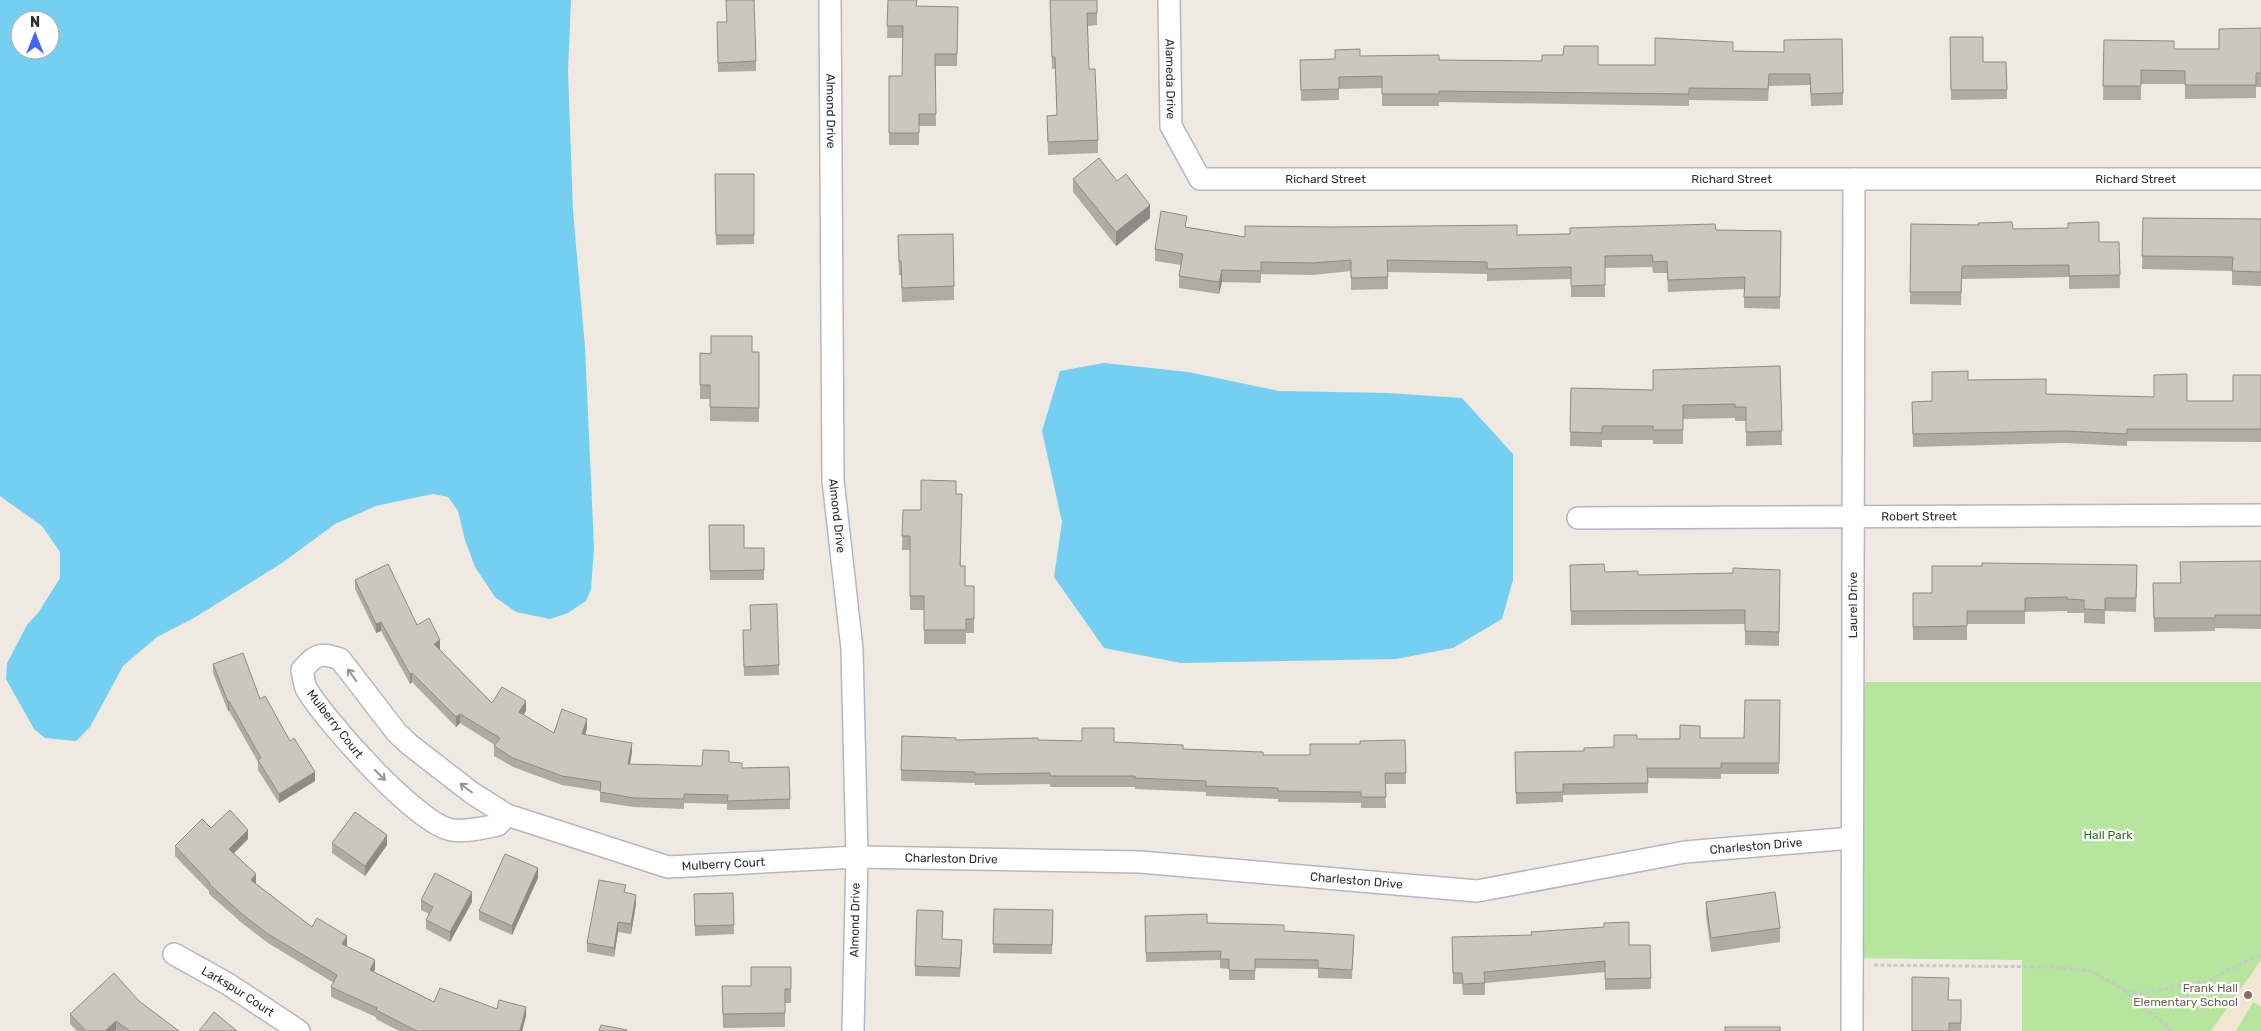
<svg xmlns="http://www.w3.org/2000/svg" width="2261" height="1031" viewBox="0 0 2261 1031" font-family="Rubik,sans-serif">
  <rect width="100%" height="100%" fill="#efe9e1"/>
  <polygon fill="#f0e6d1" points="2261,960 2261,1031 2211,1031"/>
  <g fill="#b6e59e">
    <polygon points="1853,682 2261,682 2261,960 2211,1031 2022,1031 2022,960 1852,958"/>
    <polygon points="2253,1002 2261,1007 2261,1031 2236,1031"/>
  </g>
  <g fill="#75cff0" fill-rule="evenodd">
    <path d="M0 0H571L568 71 573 211 585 347 594 548 591 589 586 601 568 613 550 619 516 612 495 597 475 567 465 540 458 511 448 497 433 494 394 502 376 506 335 524 282 563 194 618 157 637 123 666 90 727 76 741 45 738 34 729 6 679 7 663 14 650 27 625 38 613 60 578V552L42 526 0 496ZM20 20H50V50H20Z"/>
    <polygon points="1104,363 1188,372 1279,391 1388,393 1462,398 1513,454 1513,580 1502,619 1453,648 1396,659 1181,663 1104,648 1054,577 1062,522 1042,431 1060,371"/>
  </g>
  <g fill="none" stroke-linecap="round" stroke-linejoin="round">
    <defs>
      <g id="minor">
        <path id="s1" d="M830 0 833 480 852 649 857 857 853 1031"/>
        <path id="s2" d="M1169 0 1171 126 1200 179H2261"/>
        <path id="s3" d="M1578 518 2261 515"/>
        <path id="s4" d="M507 815 498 825C483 828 467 832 452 830 418 825 324 720 306 688 304 683 303 676 302 670 316 654 320 652 340 659L397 733 410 745 472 793 507 815 668 867 857 857 1140 862 1477 891 1685 852 1852 838"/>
        <path id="s5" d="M174 954 228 984 299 1031"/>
        <path id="s6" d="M1852 1031 1854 179"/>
      </g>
    </defs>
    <use href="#minor" stroke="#b4b7c1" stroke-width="24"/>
    <g stroke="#c9c9c9" stroke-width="3" stroke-dasharray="4 2.5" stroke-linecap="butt">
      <polyline points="1874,965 2050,967 2091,971 2127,992"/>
      <polyline points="2172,1031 2127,992 2145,993 2210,980 2261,954"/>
    </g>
    <use href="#minor" stroke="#fff" stroke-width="21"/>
  </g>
  <g fill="#afaba4">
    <polygon points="888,0 917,6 958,7 957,66 935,66 936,126 919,126 919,145 889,145 889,76 902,76 903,38 887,38"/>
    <polygon points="1050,0 1097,0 1097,25 1088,26 1089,69 1098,140 1098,153 1048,155 1047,116 1057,115 1055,69 1052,69"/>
    <polygon points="727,22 756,61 756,71 718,72 717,32"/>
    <polygon points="2261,28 2261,87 2256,87 2256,98 2185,99 2185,84 2141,84 2141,100 2103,100 2104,40 2174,49 2219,49"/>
    <polygon points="1950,37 1983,62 2006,62 2007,99 1951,100"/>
    <polygon points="1842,39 1843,105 1811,106 1810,85 1769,86 1768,101 1689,100 1689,106 1439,102 1439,106 1382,106 1382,88 1339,89 1339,100 1301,101 1300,60 1335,59 1360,56 1439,60 1598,65 1655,65 1733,51 1784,52"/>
    <polygon points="715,174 754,174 754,244 716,245"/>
    <polygon points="1073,179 1117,181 1150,218 1116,246 1073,192"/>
    <polygon points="2143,218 2261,219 2261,286 2232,285 2232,271 2142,269"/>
    <polygon points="1911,224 1979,225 2013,229 2099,242 2119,242 2120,288 2069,289 2069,277 1962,279 1961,305 1910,304"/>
    <polygon points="1187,227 1245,237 1517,235 1716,230 1781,231 1780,309 1744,308 1744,289 1668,292 1667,273 1653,273 1652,267 1605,268 1605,297 1571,297 1571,279 1487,281 1487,274 1388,272 1388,289 1351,290 1351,271 1313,275 1261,274 1261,283 1222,282 1219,294 1179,288 1179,276 1181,265 1155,261 1155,249"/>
    <polygon points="898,235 954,286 954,300 902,302 901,275 899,275"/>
    <polygon points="759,352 759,422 710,421 710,399 700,399 700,353"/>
    <polygon points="1780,366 1782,445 1746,446 1746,421 1735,421 1735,418 1683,419 1683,444 1653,444 1653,440 1602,440 1602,447 1570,446 1571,388 1653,390"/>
    <polygon points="2261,375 2261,442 2127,441 2127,446 2065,443 1913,447 1912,402 1932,401 1968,380 2046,394 2187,401 2233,401"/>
    <polygon points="956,494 961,566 965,586 974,586 974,633 966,633 966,644 924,644 924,610 910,610 910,550 902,550 903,510 921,510"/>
    <polygon points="709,525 744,548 764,548 764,580 710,580"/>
    <polygon points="2261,561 2261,629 2215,628 2215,631 2154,632 2153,583 2180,583"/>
    <polygon points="2137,565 2136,612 2105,611 2105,624 2084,623 2084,613 2067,613 2067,611 2025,612 2025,624 1967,624 1967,640 1913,640 1913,593 1932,593"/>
    <polygon points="1780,570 1779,646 1745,645 1745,624 1571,625 1570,578 1605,572 1638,575 1733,573"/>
    <polygon points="355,580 417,625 440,650 492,703 526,711 523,715 554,733 587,728 585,735 632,752 630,764 702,766 729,762 742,768 789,767 790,809 727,810 727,804 684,803 684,809 634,807 600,802 600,791 562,785 513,767 494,756 494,746 495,745 460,723 456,727 412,682 410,684 381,631 376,633 355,589"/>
    <polygon points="750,630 779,665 779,675 744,676 743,639"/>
    <polygon points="213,664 260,699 290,741 315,781 279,803 258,770 258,762 229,711 228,711 213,673"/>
    <polygon points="1780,700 1779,774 1721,774 1721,779 1648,778 1648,793 1563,795 1563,802 1516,804 1515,752 1584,751 1614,747 1637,739 1744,738"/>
    <polygon points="902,736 956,740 1038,740 1114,742 1183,749 1263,755 1310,755 1360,744 1405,740 1406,784 1385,784 1386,808 1361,808 1361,803 1278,802 1278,799 1206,796 1206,792 1135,789 1135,787 1050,787 1050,784 975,785 975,783 901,781"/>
    <polygon points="211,828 248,839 234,853 256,883 256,884 312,927 347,945 346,946 375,969 374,972 434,1002 497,1009 526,1016 522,1031 399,1031 376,1019 376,1017 331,997 331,987 334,983 268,943 242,923 209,894 209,891 175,856 175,846"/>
    <polygon points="332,843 387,845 365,876 332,853"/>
    <polygon points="538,878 512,935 479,920 479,911"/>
    <polygon points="626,893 636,904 631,934 618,932 614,957 587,952 587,943"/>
    <polygon points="733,893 734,934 695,936 694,894"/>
    <polygon points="421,900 472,902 450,942 426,929 426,920 429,914 421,910"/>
    <polygon points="1706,902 1780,928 1780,942 1711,952 1706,916"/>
    <polygon points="994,909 1053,910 1052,954 993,953"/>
    <polygon points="1145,916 1284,931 1354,944 1352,979 1318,978 1318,969 1255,968 1255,980 1229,980 1229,969 1220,968 1220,960 1146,962"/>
    <polygon points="943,920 942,939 962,949 960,977 915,976 915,966"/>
    <polygon points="1452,937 1629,945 1650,945 1651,989 1605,990 1605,972 1485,983 1485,995 1463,995 1462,984 1453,984"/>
    <polygon points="791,967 791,1003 785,1003 785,1027 723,1028 722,986 751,986"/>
    <polygon points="1948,1000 1961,1000 1961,1031 1912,1031"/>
    <polygon points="139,1001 179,1031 117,1031 116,1030 115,1031 77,1031 70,1024 70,1014"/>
  </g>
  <g fill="#8e8b86">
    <polygon points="1150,205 1150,218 1116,246 1116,232"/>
    <polygon points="1222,270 1222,282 1219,294 1219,282"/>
    <polygon points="381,622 381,631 376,633 376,624"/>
    <polygon points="440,640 440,650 434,653 434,644"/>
    <polygon points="412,673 412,682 410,684 410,674"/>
    <polygon points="229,701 229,711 228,711 228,702"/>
    <polygon points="526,701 526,711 519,721 519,712"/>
    <polygon points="460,714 460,723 456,727 456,717"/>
    <polygon points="587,719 587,728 582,744 582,734"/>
    <polygon points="632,743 632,752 628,774 628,764"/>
    <polygon points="315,772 315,781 279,803 279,794"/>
    <polygon points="248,830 248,839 229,858 229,849"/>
    <polygon points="387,835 387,845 365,876 365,866"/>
    <polygon points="538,868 538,878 512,935 512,926"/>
    <polygon points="256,874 256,883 251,890 251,880"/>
    <polygon points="472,892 472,902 450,942 450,932"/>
    <polygon points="636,895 636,904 631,934 631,924"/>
    <polygon points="618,922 618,932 614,957 614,948"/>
    <polygon points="347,936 347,945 342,953 342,944"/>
    <polygon points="375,960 375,969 370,979 370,970"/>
    <polygon points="526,1007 526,1016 522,1031 520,1031"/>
    <polygon points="116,1021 116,1030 115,1031 105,1031"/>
  </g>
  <g fill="#cbc7bf" stroke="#8e8b86">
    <polygon points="726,0 754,0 756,61 718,63 717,22 727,22"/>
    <polygon points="888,0 917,0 916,6 958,7 957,54 935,54 936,114 919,114 919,133 889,133 889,76 902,76 903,26 887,26"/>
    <polygon points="1050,0 1097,0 1097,13 1087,13 1089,69 1095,69 1098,140 1048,142 1047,116 1057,115 1055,57 1052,57"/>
    <polygon points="2261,28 2261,73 2256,73 2256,85 2185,85 2185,71 2141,70 2141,86 2103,86 2104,40 2174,41 2174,49 2219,49 2219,29"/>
    <polygon points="1950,37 1983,37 1983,62 2006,62 2007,90 1951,90"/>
    <polygon points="1655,38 1733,42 1733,51 1784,52 1784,40 1842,39 1843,93 1811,94 1810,74 1769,74 1768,89 1689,88 1689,94 1439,91 1439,94 1382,94 1382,76 1339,77 1339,89 1301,90 1300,60 1335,59 1335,50 1360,49 1360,56 1439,55 1439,60 1542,61 1542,55 1563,55 1564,46 1598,46 1598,65 1655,65"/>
    <polygon points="1099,158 1117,181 1126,174 1150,205 1116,232 1073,179"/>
    <polygon points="715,174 754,174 754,235 716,235"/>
    <polygon points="1161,211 1187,216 1185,227 1245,237 1245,226 1332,227 1517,225 1517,235 1570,234 1570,228 1715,224 1716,230 1781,231 1780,297 1744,297 1745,277 1668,280 1667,261 1653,262 1652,255 1605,256 1605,285 1571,286 1571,267 1487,269 1487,262 1387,260 1388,277 1351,278 1351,260 1313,263 1261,262 1261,271 1222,270 1219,282 1179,276 1183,254 1155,249"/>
    <polygon points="2143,218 2261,219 2261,272 2232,271 2233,257 2142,256"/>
    <polygon points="2012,222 2013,229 2068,228 2068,223 2099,222 2099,242 2119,242 2120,275 2069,276 2069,265 1962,266 1961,292 1910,292 1911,224 1979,225 1978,223"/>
    <polygon points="953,234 954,286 902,288 901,261 899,261 898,235"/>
    <polygon points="711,336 752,336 752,352 759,352 759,408 710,407 710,385 700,385 700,353 711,354"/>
    <polygon points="1780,366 1782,431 1746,432 1746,407 1735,407 1735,404 1683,405 1683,430 1653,430 1653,426 1602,426 1602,433 1570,432 1571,388 1653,390 1653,370"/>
    <polygon points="1968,371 1968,380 2046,379 2046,394 2154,397 2154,375 2187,374 2187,401 2233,401 2233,375 2261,375 2261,429 2127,429 2127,434 2065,431 1913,434 1912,402 1932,401 1932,372"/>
    <polygon points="921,480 956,481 956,494 962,494 960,566 965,566 965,586 974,586 974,619 966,619 966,630 924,630 924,596 910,596 910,536 902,536 903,510 921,510"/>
    <polygon points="709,525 744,525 744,548 764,548 764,570 710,571"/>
    <polygon points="2261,561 2261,615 2215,615 2215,618 2154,618 2153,583 2181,583 2180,562"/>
    <polygon points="1982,563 2137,565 2136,598 2105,598 2105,610 2084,609 2084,600 2067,599 2067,597 2025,598 2025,611 1967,611 1967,626 1913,627 1913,593 1932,593 1932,566 1982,566"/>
    <polygon points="388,564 417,625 429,618 440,640 434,644 492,703 502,687 526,701 519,712 554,733 562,709 587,719 582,734 632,743 628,764 702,766 703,750 729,751 729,762 742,763 742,768 789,767 790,799 727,801 728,795 684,794 684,799 634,798 600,792 601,782 562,776 513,758 494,746 500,738 460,714 456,717 412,673 410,674 381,622 376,624 355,580"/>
    <polygon points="1604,564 1605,572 1638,571 1638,575 1733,573 1733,568 1780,570 1779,632 1745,631 1745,610 1571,611 1570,565"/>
    <polygon points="777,604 779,665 744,667 743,630 751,630 750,605"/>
    <polygon points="243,653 260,699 265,696 290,741 294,738 315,772 279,794 258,760 261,758 229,701 228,702 213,664"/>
    <polygon points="1745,700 1780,700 1779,763 1721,763 1721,768 1647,768 1648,783 1563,784 1563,792 1516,793 1515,752 1584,751 1584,748 1614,747 1614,735 1637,735 1637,739 1680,739 1680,725 1700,726 1700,738 1744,738"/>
    <polygon points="1082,728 1114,728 1114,742 1183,745 1183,749 1263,752 1263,755 1310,755 1310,744 1360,744 1360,741 1405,740 1406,773 1385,773 1386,797 1361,797 1361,792 1278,791 1278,788 1206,786 1206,781 1135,778 1135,776 1050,776 1050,773 975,774 975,772 901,770 902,736 956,738 956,740 1038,738 1038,740 1082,741"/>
    <polygon points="230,810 248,830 229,849 256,874 251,880 312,927 317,918 347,936 342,944 375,960 370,970 434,1002 440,988 497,1009 499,1000 526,1007 520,1031 417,1031 376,1010 377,1008 331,987 337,975 268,934 242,914 209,884 210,883 175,846 202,819 211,828"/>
    <polygon points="355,812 387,835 365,866 332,843"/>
    <polygon points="505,854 538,868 512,926 479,911"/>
    <polygon points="435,873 472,892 450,932 426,920 433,907 421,900"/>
    <polygon points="599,880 626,885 624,892 636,895 631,924 618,922 614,948 587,943"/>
    <polygon points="1775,892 1780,928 1711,938 1706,902"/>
    <polygon points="733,893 734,925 695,926 694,894"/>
    <polygon points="994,909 1053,910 1052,945 993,944"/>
    <polygon points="917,910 943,911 942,939 962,940 960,968 915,966"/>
    <polygon points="1207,914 1207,923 1284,925 1284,931 1354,935 1352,970 1318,968 1318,960 1255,959 1255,971 1229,970 1229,959 1220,959 1221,951 1146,953 1145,916"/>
    <polygon points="1629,922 1629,945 1650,945 1651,978 1605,979 1605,961 1484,972 1485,983 1463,984 1462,973 1453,973 1452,937 1532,935 1531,932 1604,927 1604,923"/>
    <polygon points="751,967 791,967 791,989 785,989 785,1013 723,1014 722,986 751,986"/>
    <polygon points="114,973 139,1001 179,1031 130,1031 116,1021 105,1031 86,1031 70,1014"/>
    <polygon points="1912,977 1949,978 1948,1000 1961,1000 1961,1023 1949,1023 1949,1031 1912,1031"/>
    <polygon points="214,1012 237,1031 199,1031"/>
    <polygon points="601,1025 627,1030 627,1031 599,1031"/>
    <rect x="1725" y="1027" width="55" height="4"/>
  </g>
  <defs><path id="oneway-shaft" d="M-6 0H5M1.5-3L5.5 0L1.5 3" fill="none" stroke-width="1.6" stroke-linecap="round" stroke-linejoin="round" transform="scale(1.25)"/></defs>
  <g stroke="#969696">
    <use href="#oneway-shaft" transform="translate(352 675) rotate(-125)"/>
    <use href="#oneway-shaft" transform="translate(380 775) rotate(45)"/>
    <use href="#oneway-shaft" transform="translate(466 788) rotate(-143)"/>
  </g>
  <circle fill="#8d6e63" stroke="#fff" stroke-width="2" cx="2248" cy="995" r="5"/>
  <g text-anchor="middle" stroke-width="4.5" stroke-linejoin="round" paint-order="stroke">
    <g font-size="12" fill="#2e2e2e" stroke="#fff">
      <text dy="4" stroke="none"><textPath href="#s2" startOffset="79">Alameda Drive</textPath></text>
      <text dy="4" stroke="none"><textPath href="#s1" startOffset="111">Almond Drive</textPath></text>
      <text dy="4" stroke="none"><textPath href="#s2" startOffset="312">Richard Street</textPath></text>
      <text dy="4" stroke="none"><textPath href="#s2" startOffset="718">Richard Street</textPath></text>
      <text dy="4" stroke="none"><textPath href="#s2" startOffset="1122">Richard Street</textPath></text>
      <text dy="4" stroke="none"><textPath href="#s1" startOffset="516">Almond Drive</textPath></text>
      <text dy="4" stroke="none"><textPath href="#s3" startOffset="341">Robert Street</textPath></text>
      <text dy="4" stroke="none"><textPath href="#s6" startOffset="426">Laurel Drive</textPath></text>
      <text transform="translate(335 724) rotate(52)" y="4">Mulberry Court</text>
      <text dy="4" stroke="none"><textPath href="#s4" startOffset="1822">Charleston Drive</textPath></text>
      <text dy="4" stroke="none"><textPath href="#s4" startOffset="1012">Charleston Drive</textPath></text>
      <text dy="4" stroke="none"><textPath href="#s4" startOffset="784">Mulberry Court</textPath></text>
      <text dy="4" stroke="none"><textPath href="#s4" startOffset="1418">Charleston Drive</textPath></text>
      <text transform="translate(855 920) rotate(-89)" y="4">Almond Drive</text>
      <text dy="4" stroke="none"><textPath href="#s5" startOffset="74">Larkspur Court</textPath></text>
    </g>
    <g font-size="12" fill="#2c6e1b" stroke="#fff">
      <text x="2108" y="839">Hall Park</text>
    </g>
    <g font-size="12" fill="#785e54" stroke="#fff" text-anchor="end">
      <text x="2238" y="992">Frank Hall<tspan x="2238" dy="14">Elementary School</tspan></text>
    </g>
  </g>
  <g transform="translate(35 35)"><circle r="24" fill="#ffffff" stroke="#ababab"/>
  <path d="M0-4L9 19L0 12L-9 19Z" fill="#4264fb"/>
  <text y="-8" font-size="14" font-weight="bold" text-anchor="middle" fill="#2e2e2e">N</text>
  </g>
</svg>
